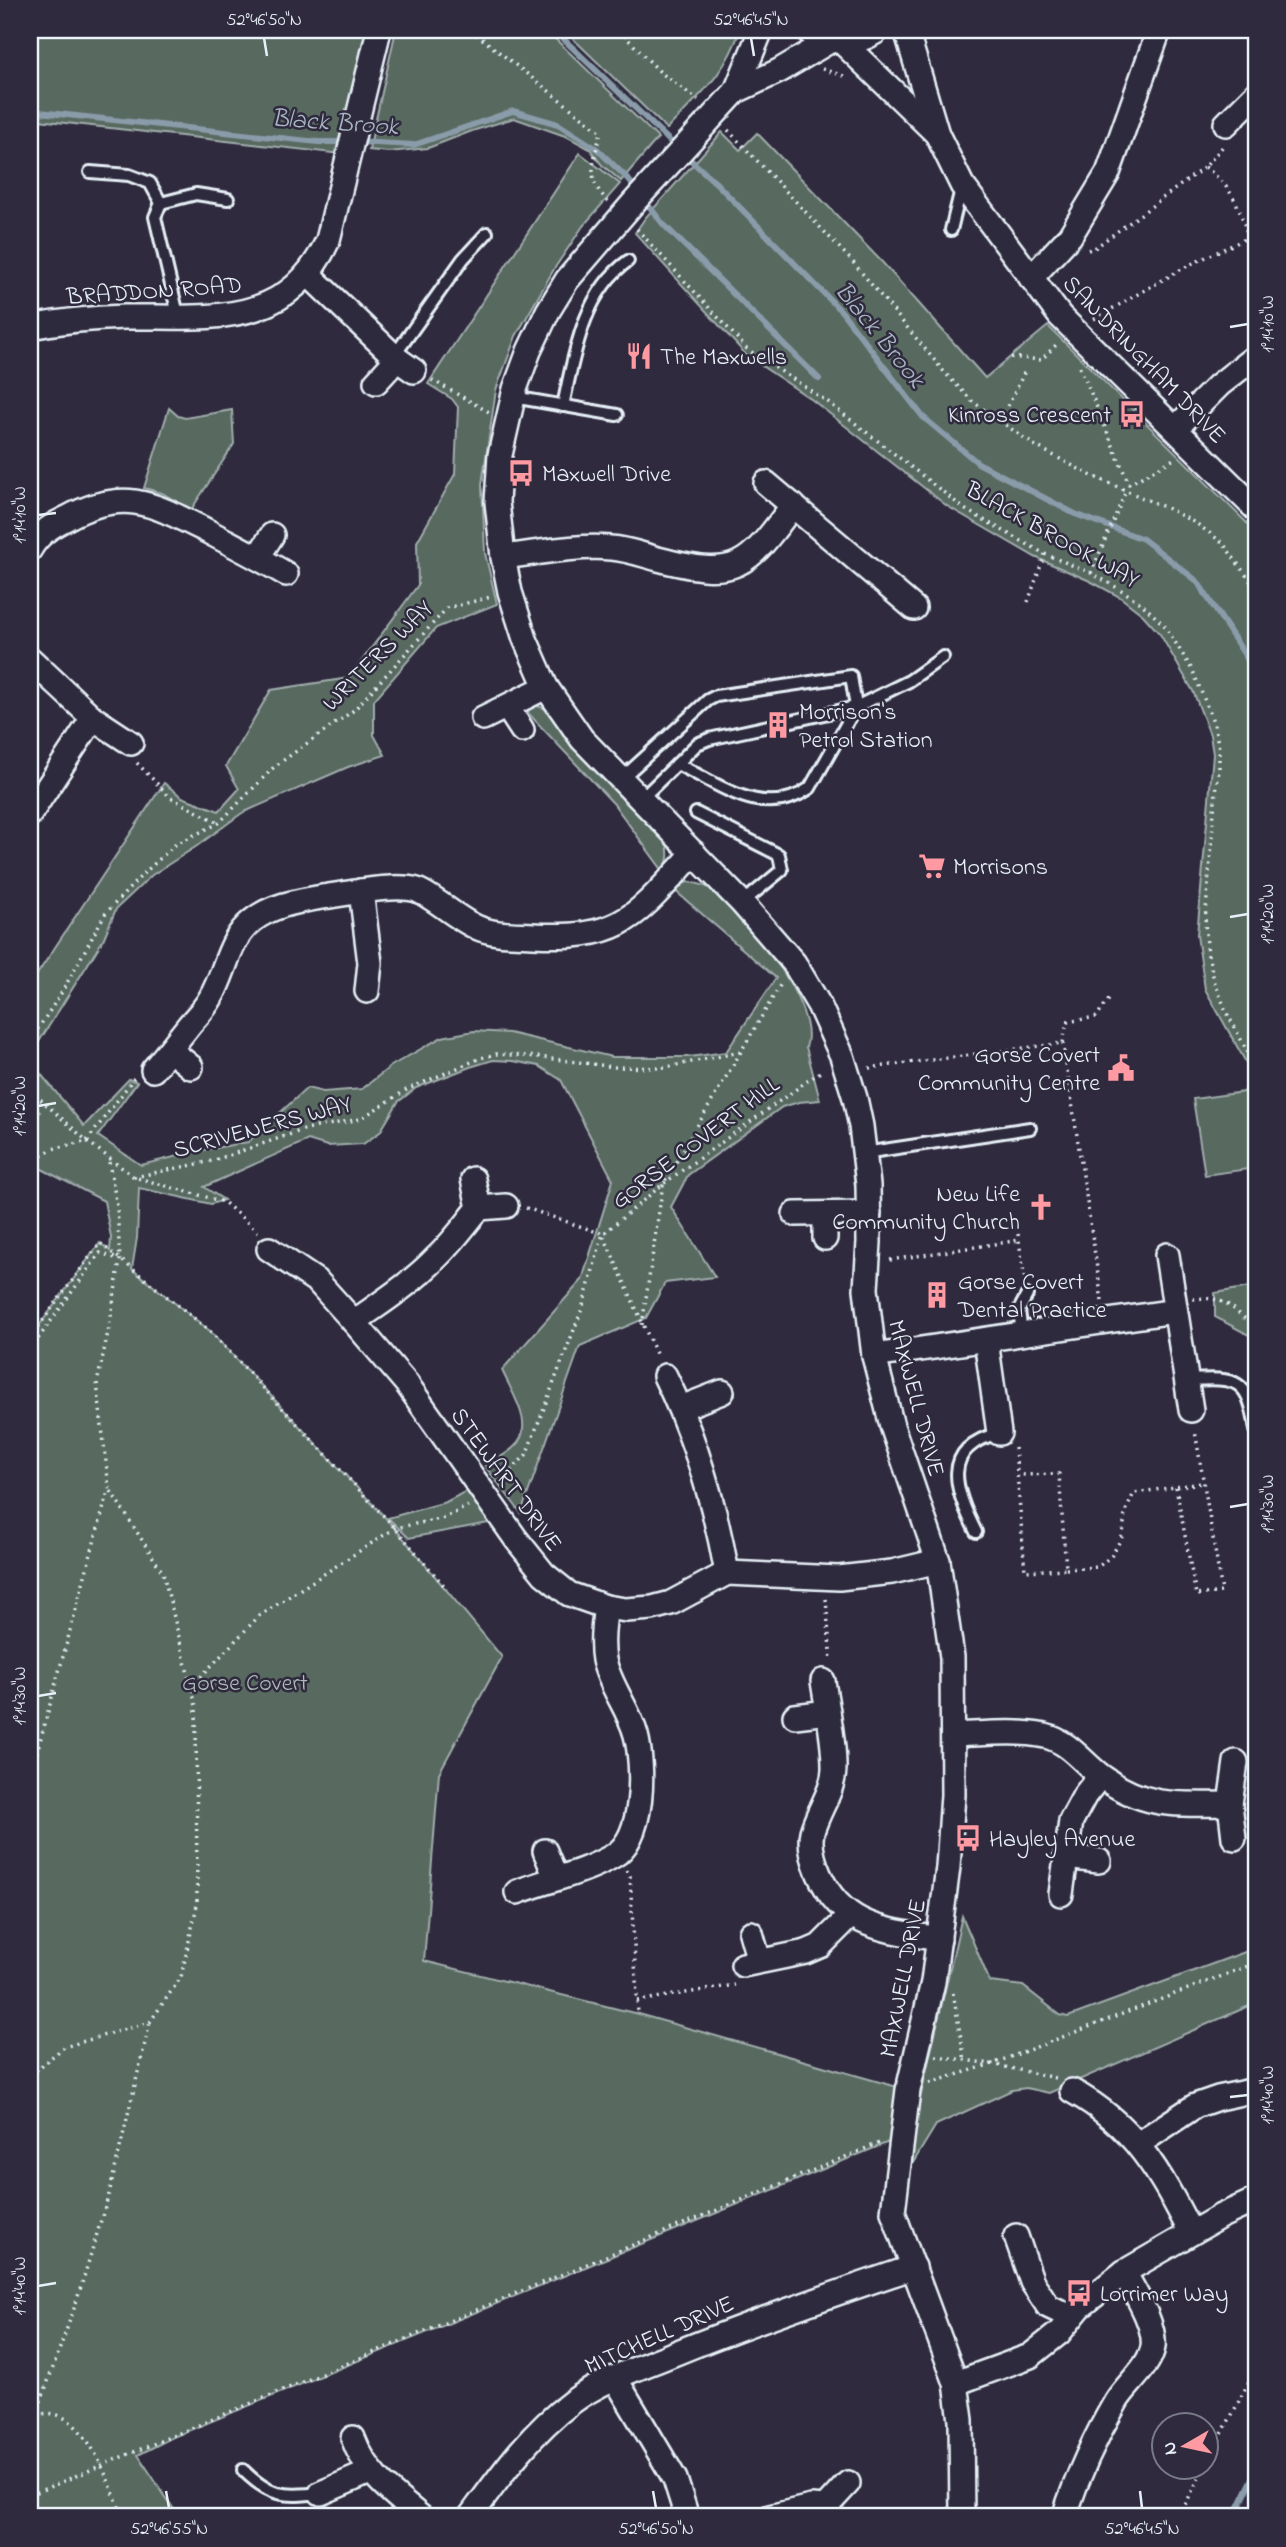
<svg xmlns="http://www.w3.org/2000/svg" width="1286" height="2547" viewBox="0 0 1286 2547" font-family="'Indie Flower',sans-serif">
  <rect width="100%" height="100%" fill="#2f2a3d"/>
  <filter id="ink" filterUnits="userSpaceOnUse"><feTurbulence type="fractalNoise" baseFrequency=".0143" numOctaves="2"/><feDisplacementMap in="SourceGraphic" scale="14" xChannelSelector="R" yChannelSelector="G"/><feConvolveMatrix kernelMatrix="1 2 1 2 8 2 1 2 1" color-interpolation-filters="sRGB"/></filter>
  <g filter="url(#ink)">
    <g fill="#586960" stroke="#a0adac" stroke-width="2">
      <polygon points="30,30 379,30 350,155 30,119"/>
      <polygon points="396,30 546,30 658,138 621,181 602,165 590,149 568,137 514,118 472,131 428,148 389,152 369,150"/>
      <path d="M564 30H740C725 76 699 95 667 129Z"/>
      <polygon points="722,132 740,150 757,133 882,262 985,378 1048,326 1256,532 1256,1168 1205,1175 1193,1099 1244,1092 1253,1075 1205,989 1197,935 1213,754 1210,735 1193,691 1160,634 1143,615 1120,597 1090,581 1035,557 947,506 811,399 747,356 635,233 645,218"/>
      <polygon points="580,153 620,184 583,226 554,269 516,336 496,390 482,484 485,553 497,604 436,628 374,700 374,735 385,755 348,767 242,813 197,846 152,875 116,909 103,940 30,1056 30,985 164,783 182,797 219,811 239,789 226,766 271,690 349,678 418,585 417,542 455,474 458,407 452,399 428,384"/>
      <polygon points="169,408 178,416 185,418 232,410 234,444 191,510 162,493 144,488"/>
      <path d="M531 704 544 708 564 733 666 840C669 852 670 860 663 871L613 803 528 713Z"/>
      <path d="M688 882C696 883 702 884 709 888 742 906 821 1008 806 1047L820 1100 799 1102 782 1107 688 1175 671 1207 715 1277 665 1283 646 1318 580 1346 521 1513 485 1466C495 1460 506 1455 514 1447 537 1427 511 1392 502 1370L582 1280 613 1180 561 1080 539 1066 513 1061 493 1060 470 1067 416 1088 398 1102 380 1132 363 1144 327 1146 308 1140 204 1187 224 1200 211 1204 139 1188 137 1238 132 1269 210 1331 395 1528 502 1657 439 1773 424 1961 638 2014 908 2090 901 2137 173 2437 138 2455 179 2517H30V1338L100 1243 110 1251 111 1237 104 1201 40 1168 30 1174V1128L40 1112 30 1107V1061L84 1126 129 1079 137 1082 98 1136 141 1165 204 1150 248 1142 307 1088 323 1092 362 1089 391 1066 442 1037 474 1031 509 1033 612 1057H689L726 1052 776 978 672 888Z"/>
      <polygon points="1256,1286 1256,1346 1249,1335 1215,1317 1215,1293"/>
      <polygon points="470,1489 494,1522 409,1538 388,1518 446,1502"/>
      <polygon points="962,1916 990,1982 1023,1986 1060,2015 1068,2017 1256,1948 1256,2003 1049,2093 1026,2088 1012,2090 936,2125 908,2171 904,2169"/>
    </g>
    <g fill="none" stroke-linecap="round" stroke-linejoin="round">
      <g stroke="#8a9baa" stroke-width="6">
        <polyline points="554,30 677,148"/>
        <polyline points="30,111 318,142 346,142"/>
        <polyline points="357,142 414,145 513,111 558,124 597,149 628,179 663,224 819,379"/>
        <polyline points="685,155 717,184 842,312 923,417 978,463 1075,514 1143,539 1197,581 1252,666 1256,680"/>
        <polyline points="1234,2517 1256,2472"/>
      </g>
      <defs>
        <g id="service">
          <polyline points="90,172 129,175 150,183 161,203 155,217 179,319"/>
          <polyline points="161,203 196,194 228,199"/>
          <polyline points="951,230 962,185"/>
          <polyline points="394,356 463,259 487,233"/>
          <polyline points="513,397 617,415"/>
          <path d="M563 406C574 355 583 293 628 261"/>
          <polyline points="677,764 697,744 709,739 856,707 909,681 943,657"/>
          <path d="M620 780 708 700 716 696 851 676 856 707 810 788C763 821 721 785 677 764L640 800"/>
          <polyline points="696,813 779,855 782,870 742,903"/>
          <polyline points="864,1153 1030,1128"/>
          <polyline points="1022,1334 1019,1310 1027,1295"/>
          <path d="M1186 1380C1236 1378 1248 1376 1256 1430"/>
          <path d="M976 1532C955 1490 939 1448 999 1433"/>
          <path d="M243 2470C270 2497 284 2497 321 2493"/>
        </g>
        <g id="minor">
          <polyline points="906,30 937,134 962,185 1060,316 1256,509"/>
          <polyline points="833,39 779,71 736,91 635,201 567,280 548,311 529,351 515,389 500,455 497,502 503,557 510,592 525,639 546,687 582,739 742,903 794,963 819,1005 842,1056 855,1098 861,1126 868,1185 869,1242 866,1289 874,1356 892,1426 938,1561 952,1657 953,1795 948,1867 933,1982 908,2090 893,2212 956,2383 961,2420 962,2517"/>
          <polyline points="839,39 937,134"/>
          <polyline points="736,91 761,30"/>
          <polyline points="1226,124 1256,94"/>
          <polyline points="309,275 397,359 414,371"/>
          <polyline points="1031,278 1070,236 1108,173 1159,30"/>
          <path d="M30 327C61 321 93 318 125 317 208 316 287 330 328 240L379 30"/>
          <polyline points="376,382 397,359"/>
          <polyline points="1176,428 1219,385 1256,356"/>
          <polyline points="766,483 914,608"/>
          <path d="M30 549C38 534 52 525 67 518 126 486 155 505 209 532 235 546 261 559 286 574"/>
          <polyline points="258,557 272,535"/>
          <path d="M503 557C538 553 576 545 611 548 627 549 643 555 658 559 738 580 746 568 793 505"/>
          <polyline points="30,659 93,718 131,743"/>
          <polyline points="507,707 522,730"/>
          <polyline points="483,718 546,687"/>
          <polyline points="30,814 93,718"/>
          <polyline points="361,891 370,963 367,991"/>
          <polyline points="170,1050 191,1067"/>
          <path d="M153 1070C166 1055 178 1039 190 1024 197 1016 205 1008 210 999 226 973 227 941 252 921 271 905 299 901 322 897 346 894 396 883 417 890 434 897 456 918 476 927 493 935 515 934 533 935 625 940 636 915 694 853"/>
          <polyline points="479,1208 506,1206"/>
          <polyline points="795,1214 869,1213"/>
          <polyline points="825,1238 825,1215"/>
          <polyline points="269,1249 318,1282 354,1322 407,1384 516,1539 544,1574 569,1594 606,1607 626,1610 652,1608 671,1603 727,1573 839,1578 892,1572 938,1561"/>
          <polyline points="1167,1255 1191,1410"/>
          <path d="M354 1322C382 1302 412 1283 436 1258 452 1243 465 1225 479 1208L473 1179"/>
          <polyline points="986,1340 999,1433"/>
          <polyline points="874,1356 1175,1311"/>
          <path d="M665 1376C695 1437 715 1506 727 1573"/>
          <polyline points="681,1408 722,1392"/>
          <path d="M823 1681C827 1708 834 1738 834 1766 835 1789 818 1810 812 1832 809 1845 814 1862 819 1874 843 1929 887 1930 939 1939"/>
          <polyline points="795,1716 828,1712"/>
          <path d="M953 1735C983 1734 1016 1730 1045 1736 1070 1742 1082 1762 1101 1776 1145 1809 1179 1804 1230 1804"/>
          <polyline points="1234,1838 1230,1804 1236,1762"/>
          <polyline points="545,1851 556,1878"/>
          <polyline points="1066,1857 1099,1861"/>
          <path d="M517 1892C548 1880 584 1873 613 1856 645 1838 644 1766 636 1735 629 1709 610 1687 604 1660 601 1643 603 1625 606 1607"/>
          <polyline points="1061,1894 1071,1821 1085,1795 1100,1776"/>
          <polyline points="751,1933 759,1961"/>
          <polyline points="743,1965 806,1952 820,1946 850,1916"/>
          <path d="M1072 2091C1134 2125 1160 2172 1191 2233"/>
          <polyline points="1138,2144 1195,2106 1218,2098 1256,2090"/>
          <polyline points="1016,2236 1032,2282 1048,2306 1071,2317"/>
          <polyline points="615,2378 675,2479 687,2517"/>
          <polyline points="956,2383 1030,2356 1059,2333 1080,2307 1124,2272 1221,2216 1256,2200"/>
          <path d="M353 2438C366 2474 392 2493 421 2517"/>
          <polyline points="321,2493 370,2472"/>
          <polyline points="825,2508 848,2483"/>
          <path d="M470 2517C500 2476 530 2433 572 2402 602 2380 639 2368 673 2354 752 2322 833 2294 914 2267"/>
          <polyline points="769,2517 811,2507 825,2508 832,2517"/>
          <path d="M1064 2517C1077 2477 1095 2437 1117 2400 1127 2384 1150 2366 1153 2347 1156 2325 1134 2291 1124 2272"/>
        </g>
        <path id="tertiary" d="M811 30C831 41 854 43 874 30"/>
      </defs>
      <use href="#service" stroke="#e8f1f8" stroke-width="16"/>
      <use href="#minor" stroke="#e8f1f8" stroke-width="28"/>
      <use href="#tertiary" stroke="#e8f1f8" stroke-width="33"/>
      <g stroke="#e8f1f8" stroke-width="3.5" stroke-dasharray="2 5" stroke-linecap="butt">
        <path d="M471 30 601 132C594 161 584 179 609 202"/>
        <polyline points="619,30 660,72 698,100"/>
        <polyline points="822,69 844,76"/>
        <polyline points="728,130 852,261 945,373 972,401 1034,445 1090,475 1171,510 1197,524 1223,543 1256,589"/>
        <path d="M1205 167C1232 187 1240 206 1248 238"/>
        <polyline points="637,229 747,349 828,402 966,510 1045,554 1091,573 1123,591 1142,604 1165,626 1193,671 1214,724 1219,748 1219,771 1215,799 1205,923 1208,955 1214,980 1226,1011 1256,1068"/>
        <polyline points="1088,250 1096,247 1205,167 1225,144"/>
        <polyline points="1094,319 1189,265 1256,234"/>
        <polyline points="1011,357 1041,360 1058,343"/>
        <polyline points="1080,367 1129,484 1174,459"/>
        <polyline points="432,380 489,412"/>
        <polyline points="1008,406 1025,371"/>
        <polyline points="1091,573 1126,491"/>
        <polyline points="1028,602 1045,554"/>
        <polyline points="137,763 171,798 219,823"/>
        <polyline points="30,1041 62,992 105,914 143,874 176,844 219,823 274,767 354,710 447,608 491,597"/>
        <polyline points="1063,1043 1102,1301"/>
        <polyline points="869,1068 1063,1043 1067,1022 1096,1017 1110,998"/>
        <polyline points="30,1090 87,1141 134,1177 224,1202 258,1232"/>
        <polyline points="87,1141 134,1078"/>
        <polyline points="30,1163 52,1149 87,1141"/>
        <polyline points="134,1177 212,1161 306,1129 360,1119 408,1089 481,1058 496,1054 539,1057 615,1067 663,1068 740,1052"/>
        <polyline points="526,1208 603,1234 658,1358"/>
        <polyline points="1017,1227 1025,1281"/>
        <polyline points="890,1260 1020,1240"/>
        <path d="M1193 1299C1225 1295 1234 1309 1256 1329"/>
        <polyline points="642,1325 663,1184 782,982"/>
        <polyline points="30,1338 100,1243 210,1331 395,1528 447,1589"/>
        <polyline points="30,1350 100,1253 115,1258"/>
        <polyline points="1015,1448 1025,1571 1066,1569 1059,1474 1019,1475"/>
        <polyline points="501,1481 526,1455 582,1309 603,1234 663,1184 823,1070"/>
        <polyline points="1176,1487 1196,1595 1222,1592 1195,1431"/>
        <polyline points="1066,1569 1098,1567 1112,1555 1123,1535 1125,1513 1134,1493 1202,1483"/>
        <polyline points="826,1599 831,1661"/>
        <polyline points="191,1687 259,1616 395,1528 445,1518 468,1506"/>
        <polyline points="30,1765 37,1752 109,1488 97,1383 110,1323 120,1260 117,1206 108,1157"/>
        <polyline points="626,1870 630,1876 638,2014"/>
        <polyline points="953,1993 965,2061"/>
        <polyline points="637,2001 735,1985"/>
        <polyline points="936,2056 992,2064 1055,2078"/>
        <polyline points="30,2075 64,2047 150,2022 181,1977 197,1905 196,1706 163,1573 109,1488"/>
        <polyline points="930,2083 992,2064 1256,1963"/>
        <polyline points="36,2415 76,2303 109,2194 150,2022"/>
        <path d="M30 2418C81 2392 109 2484 123 2517"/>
        <polyline points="1206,2465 1256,2368"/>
        <polyline points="30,2495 879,2143"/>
        <polyline points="1179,2517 1205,2466"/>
      </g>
      <use href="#service" stroke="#2f2a3d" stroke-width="10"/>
      <use href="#minor" stroke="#2f2a3d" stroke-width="23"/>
      <use href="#tertiary" stroke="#2f2a3d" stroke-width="28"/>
    </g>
  </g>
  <path fill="none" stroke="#e8f1f8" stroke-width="2.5" d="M264 38 267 56M751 38 754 56M1230 327 1248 324M38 515 56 513M1230 917 1248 914M38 1106 56 1103M1230 1507 1248 1504M38 1696 56 1693M1230 2097 1248 2095M38 2286 56 2283M166 2491 169 2508M653 2491 656 2508M1140 2491 1142 2508"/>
  <defs>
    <symbol id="restaurant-bare" viewBox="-9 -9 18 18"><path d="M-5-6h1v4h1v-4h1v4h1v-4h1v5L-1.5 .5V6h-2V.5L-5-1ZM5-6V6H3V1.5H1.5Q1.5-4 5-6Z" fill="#ff9aa2" stroke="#2f2a3d" stroke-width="2.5" paint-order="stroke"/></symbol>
    <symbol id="bus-bare" viewBox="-9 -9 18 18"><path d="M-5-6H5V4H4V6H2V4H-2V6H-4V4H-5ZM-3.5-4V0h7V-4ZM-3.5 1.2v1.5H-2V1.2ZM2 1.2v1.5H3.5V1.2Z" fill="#ff9aa2" stroke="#2f2a3d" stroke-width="2.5" paint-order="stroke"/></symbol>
    <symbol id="building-bare" viewBox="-9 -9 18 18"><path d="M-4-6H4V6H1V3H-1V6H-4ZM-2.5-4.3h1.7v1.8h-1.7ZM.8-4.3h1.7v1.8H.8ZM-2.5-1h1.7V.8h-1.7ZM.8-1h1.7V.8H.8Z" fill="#ff9aa2" stroke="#2f2a3d" stroke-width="2.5" paint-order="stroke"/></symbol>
    <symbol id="supermarket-bare" viewBox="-9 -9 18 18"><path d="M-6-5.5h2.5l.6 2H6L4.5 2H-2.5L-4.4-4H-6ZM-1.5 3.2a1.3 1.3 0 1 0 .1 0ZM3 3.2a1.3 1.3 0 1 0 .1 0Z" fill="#ff9aa2" stroke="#2f2a3d" stroke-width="2.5" paint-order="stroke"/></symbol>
    <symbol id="civic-bare" viewBox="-9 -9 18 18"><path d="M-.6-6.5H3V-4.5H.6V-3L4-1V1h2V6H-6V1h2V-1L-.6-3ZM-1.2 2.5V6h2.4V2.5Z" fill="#ff9aa2" stroke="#2f2a3d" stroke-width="2.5" paint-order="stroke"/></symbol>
    <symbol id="church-bare" viewBox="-9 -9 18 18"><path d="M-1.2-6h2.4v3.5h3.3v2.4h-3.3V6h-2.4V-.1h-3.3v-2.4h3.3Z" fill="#ff9aa2" stroke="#2f2a3d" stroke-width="2.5" paint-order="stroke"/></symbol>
  </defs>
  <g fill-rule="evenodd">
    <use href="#restaurant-bare" x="620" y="337" width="38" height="38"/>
    <use href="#bus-bare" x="1113" y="395" width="38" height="38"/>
    <use href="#bus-bare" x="502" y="454" width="38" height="38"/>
    <use href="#building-bare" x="759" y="706" width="38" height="38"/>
    <use href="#supermarket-bare" x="913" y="847" width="38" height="38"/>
    <use href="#civic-bare" x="1102" y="1049" width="38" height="38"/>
    <use href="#church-bare" x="1022" y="1188" width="38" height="38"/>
    <use href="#building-bare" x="918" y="1276" width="38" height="38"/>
    <use href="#bus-bare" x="949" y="1819" width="38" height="38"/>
    <use href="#bus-bare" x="1060" y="2274" width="38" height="38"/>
  </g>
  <g text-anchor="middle" stroke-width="5" stroke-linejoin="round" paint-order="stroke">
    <g font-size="24" fill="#e8f1f8" stroke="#2f2a3d">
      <text transform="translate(154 290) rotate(-4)" y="8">BRADDON ROAD</text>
      <text transform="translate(1145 359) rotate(46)" y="8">SANDRINGHAM DRIVE</text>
      <text transform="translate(1053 534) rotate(29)" y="8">BLACK BROOK WAY</text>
      <text transform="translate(377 655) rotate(-45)" y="8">WRITERS WAY</text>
      <text transform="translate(262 1126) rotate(-15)" y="8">SCRIVENERS WAY</text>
      <text transform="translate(695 1142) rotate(-37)" y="8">GORSE COVERT HILL</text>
      <text transform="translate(917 1398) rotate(75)" y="8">MAXWELL DRIVE</text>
      <text transform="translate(507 1479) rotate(54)" y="8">STEWART DRIVE</text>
      <text transform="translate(902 1978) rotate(-79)" y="8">MAXWELL DRIVE</text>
      <text transform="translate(659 2334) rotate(-24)" y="8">MITCHELL DRIVE</text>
    </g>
    <g font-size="24" fill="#e8f1f8" stroke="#2f2a3d" text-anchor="start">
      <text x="660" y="364">The Maxwells</text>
      <text x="1111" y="422" text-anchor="end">Kinross Crescent</text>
      <text x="542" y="481">Maxwell Drive</text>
      <text x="799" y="719">Morrison's<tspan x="799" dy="28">Petrol Station</tspan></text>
      <text x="953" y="874">Morrisons</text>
      <text x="1100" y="1062" text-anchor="end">Gorse Covert<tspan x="1100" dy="28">Community Centre</tspan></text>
      <text x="1020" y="1201" text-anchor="end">New Life<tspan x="1020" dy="28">Community Church</tspan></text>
      <text x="958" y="1289">Gorse Covert<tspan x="958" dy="28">Dental Practice</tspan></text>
      <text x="989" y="1846">Hayley Avenue</text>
      <text x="1100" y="2301">Lorrimer Way</text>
    </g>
    <g font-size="24" fill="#aebbbb" stroke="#2f2a3d">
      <text x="245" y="1690">Gorse Covert</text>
    </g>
    <g font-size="26" font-style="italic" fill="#a9b7c4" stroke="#2f2a3d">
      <text transform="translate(335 121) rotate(4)" y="9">Black Brook</text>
      <text transform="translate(881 334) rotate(51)" y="9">Black Brook</text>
    </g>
  </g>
  <rect width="1286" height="2547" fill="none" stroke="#2f2a3d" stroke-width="77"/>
  <g transform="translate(1185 2446) rotate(261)"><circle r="33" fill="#2f2a3d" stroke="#797a88" stroke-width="2"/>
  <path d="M0-5L12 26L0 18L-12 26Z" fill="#ff9aa2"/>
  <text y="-10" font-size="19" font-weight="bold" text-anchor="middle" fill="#e8f1f8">N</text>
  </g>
  <rect x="38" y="38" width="1210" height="2470" fill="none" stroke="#e8f1f8" stroke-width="2.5"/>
  <g font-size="18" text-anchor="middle" fill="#e8f1f8">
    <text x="264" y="25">52°46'50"N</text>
    <text x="751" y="25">52°46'45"N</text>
    <text transform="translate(1267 324) rotate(-90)" y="6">1°14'10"W</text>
    <text transform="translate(19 515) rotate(-90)" y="6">1°14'10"W</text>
    <text transform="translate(1267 914) rotate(-90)" y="6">1°14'20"W</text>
    <text transform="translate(19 1106) rotate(-90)" y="6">1°14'20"W</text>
    <text transform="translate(1267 1504) rotate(-90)" y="6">1°14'30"W</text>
    <text transform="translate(19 1696) rotate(-90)" y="6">1°14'30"W</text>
    <text transform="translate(1267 2095) rotate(-90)" y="6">1°14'40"W</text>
    <text transform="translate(19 2286) rotate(-90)" y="6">1°14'40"W</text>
    <text x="169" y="2534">52°46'55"N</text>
    <text x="656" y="2534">52°46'50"N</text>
    <text x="1142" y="2534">52°46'45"N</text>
  </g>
</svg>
